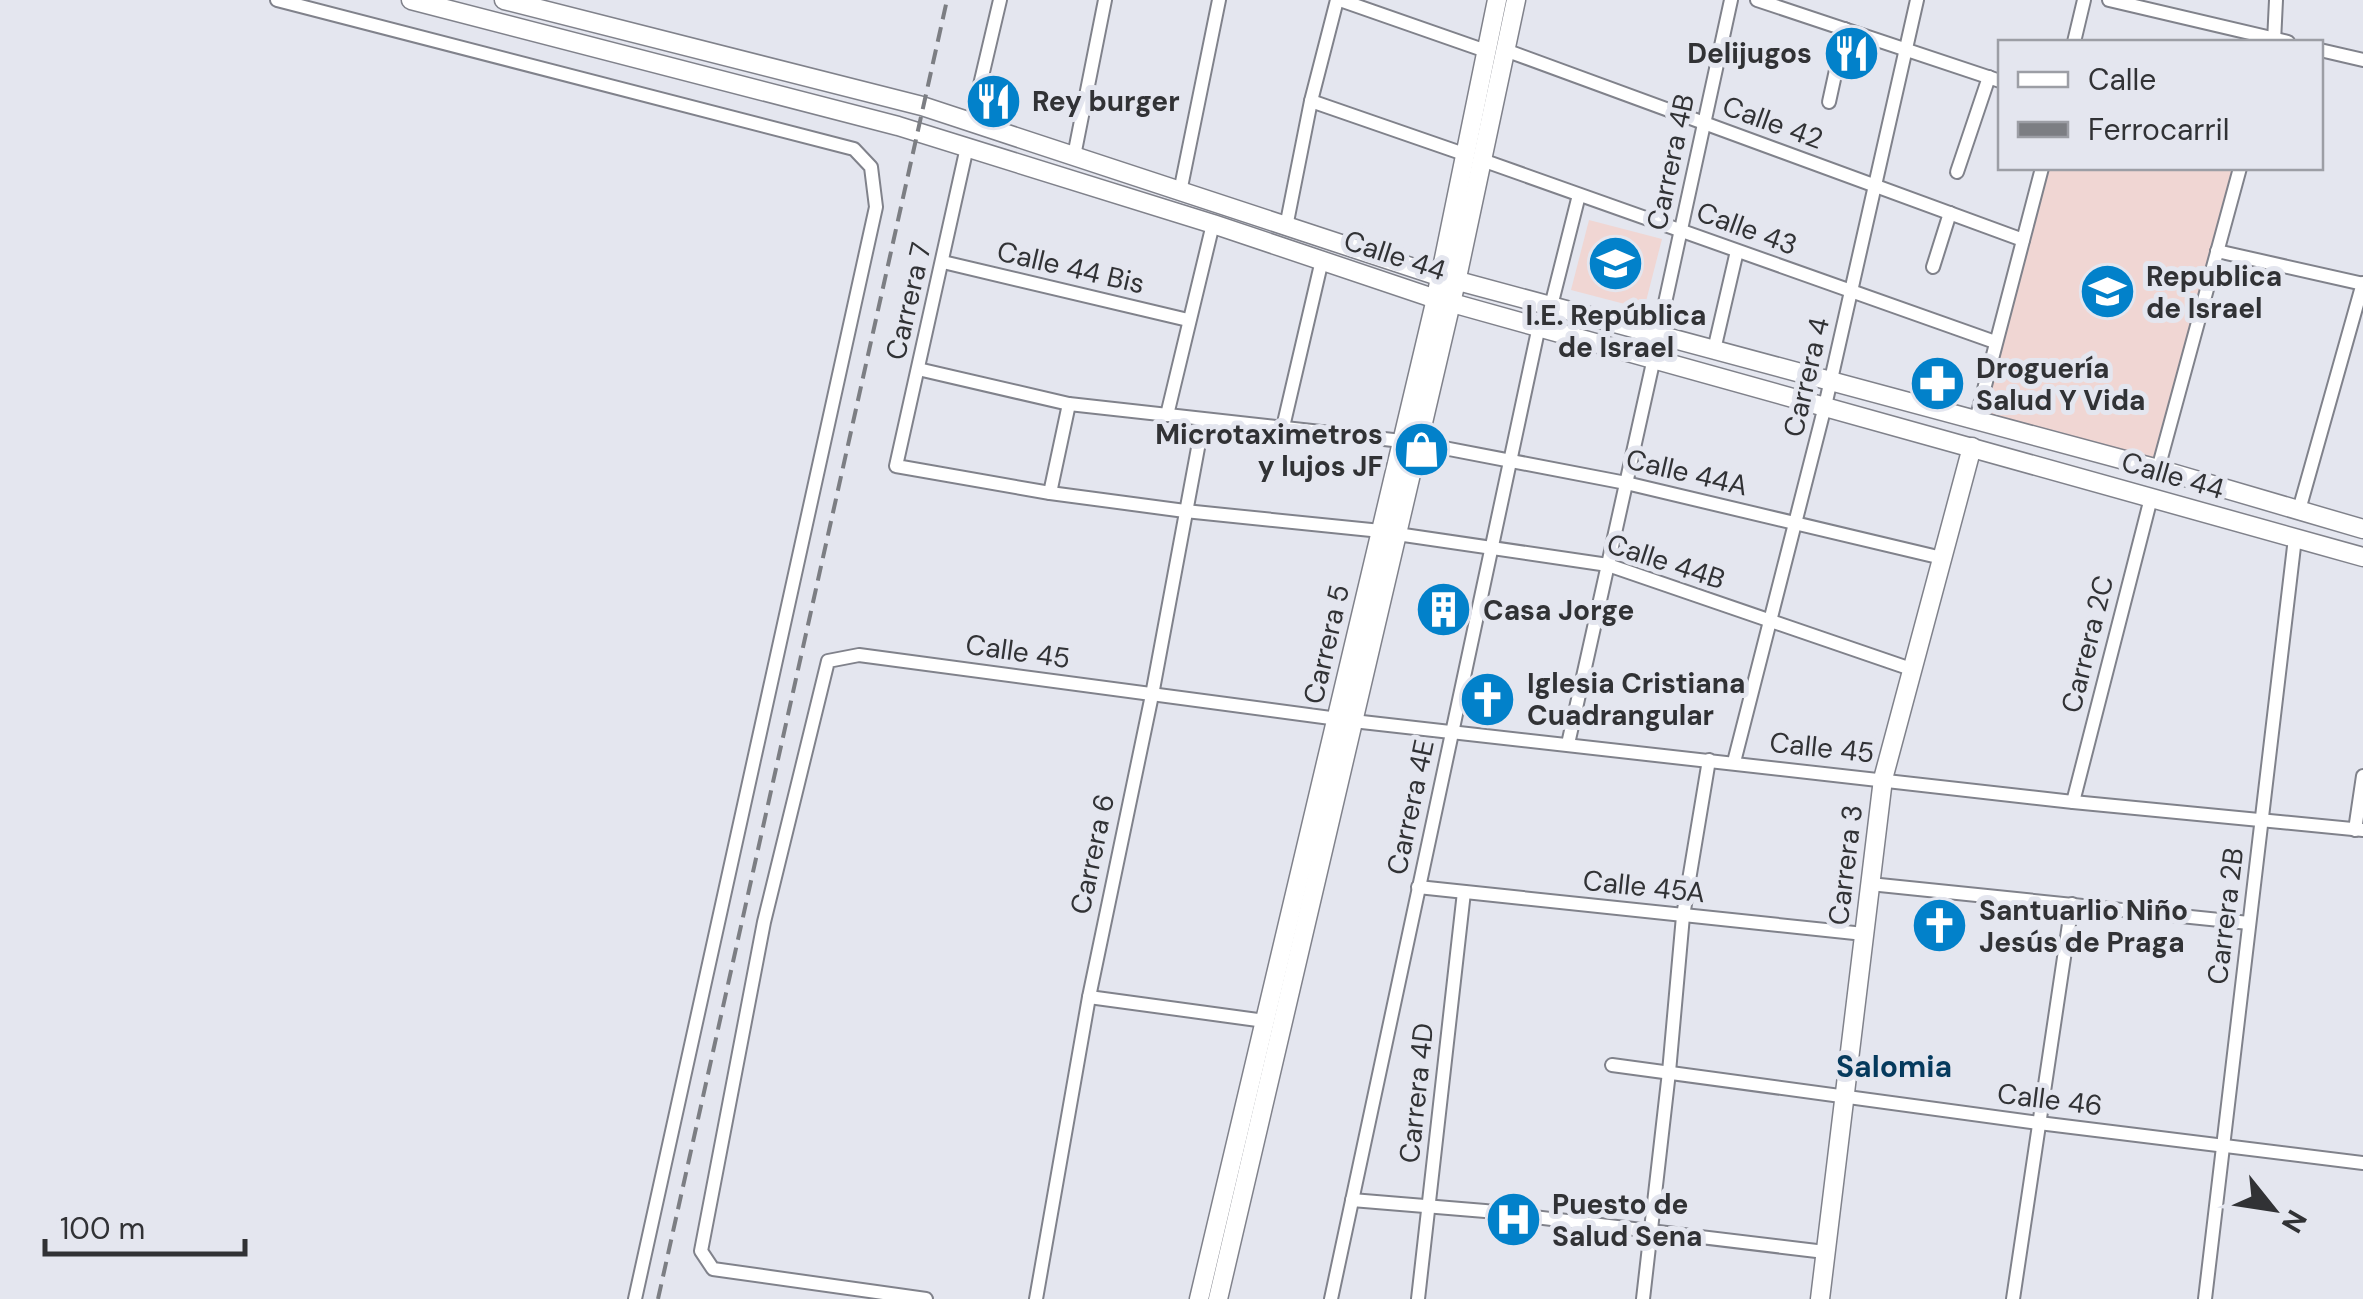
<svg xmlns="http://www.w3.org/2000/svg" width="2363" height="1299" viewBox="0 0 2363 1299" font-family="'DM Sans',sans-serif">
  <rect width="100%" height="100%" fill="#e4e6ef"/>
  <g fill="#f0d6d3">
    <polygon points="2046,168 2233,168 2154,463 1982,417"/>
    <polygon points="1589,220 1662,239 1644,309 1571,290"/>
  </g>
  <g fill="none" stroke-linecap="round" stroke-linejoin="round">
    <defs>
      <g id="street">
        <polyline points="277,0 854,149 871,167 876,207 635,1299"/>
        <polyline points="1340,0 1486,51"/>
        <polyline points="1757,0 2000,81"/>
        <polyline points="2109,0 2288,42"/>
        <polyline points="2074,42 2084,0"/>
        <polyline points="2274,42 2276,0"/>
        <polyline points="1505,50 2023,240"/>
        <polyline points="2320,50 2363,60"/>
        <polyline points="1311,101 1464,154"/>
        <polyline points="1829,102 1845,29"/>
        <polyline points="971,123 1000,0"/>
        <polyline points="967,147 896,466 1050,493 1185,511 1381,531"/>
        <polyline points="1074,156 1105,0"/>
        <polyline points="1482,160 1995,342"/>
        <polyline points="1957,172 1989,77"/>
        <polyline points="1180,192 1219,0"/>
        <polyline points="1286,227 1311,101 1337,0"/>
        <polyline points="2217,251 2363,284"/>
        <polyline points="943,262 1188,320"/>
        <polyline points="1933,267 1950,213"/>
        <polyline points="1551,306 1579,195"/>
        <polyline points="1658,335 1731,0"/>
        <polyline points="1714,350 1737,251"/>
        <polyline points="918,369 1069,404 1402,441"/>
        <polyline points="1167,415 1213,224"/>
        <polyline points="1976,420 2042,168"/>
        <polyline points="1283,427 1322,260"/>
        <polyline points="1418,443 1626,483 1942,558"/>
        <polyline points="2158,469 2240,168"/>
        <polyline points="1050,493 1069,404"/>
        <polyline points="2299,510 2363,283"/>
        <polyline points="1397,534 1608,565 1911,669"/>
        <polyline points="1568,744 1654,358"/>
        <polyline points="1734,762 1825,406 1917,0"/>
        <polyline points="2073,802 2151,498"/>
        <polyline points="2355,830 2363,776"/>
        <polyline points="1870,884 2249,923"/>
        <polyline points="1418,887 1864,934"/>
        <polyline points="1089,997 1265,1021"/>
        <polyline points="1612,1065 2039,1123 2363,1163"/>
        <polyline points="1352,1200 1485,1211 1825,1252"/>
        <polyline points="926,1299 713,1269 701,1251 764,922 828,661 859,655 1353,721 2073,802 2363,830"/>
        <polyline points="1036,1299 1089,997 1152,695 1203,421"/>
        <polyline points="1331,1299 1539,326"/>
        <polyline points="1418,1299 1464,892"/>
        <polyline points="1643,1299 1669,1072 1683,916 1709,760"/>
        <polyline points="2013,1299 2072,904"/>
        <polyline points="2205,1299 2295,538"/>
      </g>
      <g id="secondary">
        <polyline points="411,0 898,126 1213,224 1427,296 2363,557"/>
        <polyline points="504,0 922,106 1432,274 2158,469 2363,529"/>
        <polyline points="1199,1299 1434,307 1497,0"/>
        <polyline points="1218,1299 1458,273 1516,0"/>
        <polyline points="1820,1299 1883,779 1972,447"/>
      </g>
    </defs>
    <use href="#street" stroke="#80828b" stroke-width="16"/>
    <use href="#secondary" stroke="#80828b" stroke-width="21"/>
    <use href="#street" stroke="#fff" stroke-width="12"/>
    <use href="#secondary" stroke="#fff" stroke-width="18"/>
    <polyline stroke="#7c7e83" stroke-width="4" stroke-dasharray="15 8" stroke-linecap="butt" points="658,1299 947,0"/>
  </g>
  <defs>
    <symbol id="restaurant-disc" viewBox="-11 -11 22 22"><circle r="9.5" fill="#0281ca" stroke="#e4e6ef"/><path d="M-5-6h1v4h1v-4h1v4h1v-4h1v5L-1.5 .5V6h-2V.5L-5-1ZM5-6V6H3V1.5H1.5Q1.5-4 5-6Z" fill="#fff"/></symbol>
    <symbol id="school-disc" viewBox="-11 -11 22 22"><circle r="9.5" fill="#0281ca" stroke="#e4e6ef"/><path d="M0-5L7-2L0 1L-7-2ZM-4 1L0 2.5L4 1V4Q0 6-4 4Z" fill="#fff"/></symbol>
    <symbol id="pharmacy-disc" viewBox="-11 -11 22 22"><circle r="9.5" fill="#0281ca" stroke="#e4e6ef"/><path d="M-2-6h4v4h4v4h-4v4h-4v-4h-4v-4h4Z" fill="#fff"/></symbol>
    <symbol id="shop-disc" viewBox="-11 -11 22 22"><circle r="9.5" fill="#0281ca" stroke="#e4e6ef"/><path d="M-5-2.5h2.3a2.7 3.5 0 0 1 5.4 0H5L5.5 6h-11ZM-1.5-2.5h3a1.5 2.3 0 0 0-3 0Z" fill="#fff"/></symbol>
    <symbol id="building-disc" viewBox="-11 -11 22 22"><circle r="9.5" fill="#0281ca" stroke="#e4e6ef"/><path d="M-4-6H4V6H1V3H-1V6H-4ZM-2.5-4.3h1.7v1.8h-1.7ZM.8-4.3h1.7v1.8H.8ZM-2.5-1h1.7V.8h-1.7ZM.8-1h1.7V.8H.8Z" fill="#fff"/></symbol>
    <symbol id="church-disc" viewBox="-11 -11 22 22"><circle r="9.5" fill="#0281ca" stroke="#e4e6ef"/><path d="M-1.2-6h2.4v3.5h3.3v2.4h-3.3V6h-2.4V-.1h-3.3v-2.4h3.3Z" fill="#fff"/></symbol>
    <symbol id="hospital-disc" viewBox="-11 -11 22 22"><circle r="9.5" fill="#0281ca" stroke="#e4e6ef"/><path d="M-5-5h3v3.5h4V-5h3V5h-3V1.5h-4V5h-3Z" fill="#fff"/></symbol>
  </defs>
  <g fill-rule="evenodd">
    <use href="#restaurant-disc" x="1820" y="22" width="63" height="63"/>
    <use href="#restaurant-disc" x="962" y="70" width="63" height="63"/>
    <use href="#school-disc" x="1584" y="232" width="63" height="63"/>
    <use href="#school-disc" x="2076" y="260" width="63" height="63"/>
    <use href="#pharmacy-disc" x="1906" y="352" width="63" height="63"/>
    <use href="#shop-disc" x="1390" y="418" width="63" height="63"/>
    <use href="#building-disc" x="1412" y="578" width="63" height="63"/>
    <use href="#church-disc" x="1456" y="668" width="63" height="63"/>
    <use href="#church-disc" x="1908" y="894" width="63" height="63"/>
    <use href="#hospital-disc" x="1482" y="1188" width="63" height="63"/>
  </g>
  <g text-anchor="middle" stroke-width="10" stroke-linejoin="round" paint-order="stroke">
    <g font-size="28" font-weight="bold" fill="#313235" stroke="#e4e6ef" text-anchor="start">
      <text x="1812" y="63" text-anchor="end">Delijugos</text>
      <text x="1032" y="111">Rey burger</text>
      <text x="2146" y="286">Republica<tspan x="2146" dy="32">de Israel</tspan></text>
      <text x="1616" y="325" text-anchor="middle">I.E. República<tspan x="1616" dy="32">de Israel</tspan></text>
      <text x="1976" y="378">Droguería<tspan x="1976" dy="32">Salud Y Vida</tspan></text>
      <text x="1383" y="444" text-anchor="end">Microtaximetros<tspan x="1383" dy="32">y lujos JF</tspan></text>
      <text x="1483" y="620">Casa Jorge</text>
      <text x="1527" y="693">Iglesia Cristiana<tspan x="1527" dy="32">Cuadrangular</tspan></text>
      <text x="1979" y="920">Santuarlio Niño<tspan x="1979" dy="32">Jesús de Praga</tspan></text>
      <text x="1552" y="1214">Puesto de<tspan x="1552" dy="32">Salud Sena</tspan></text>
    </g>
    <g font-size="28" fill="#313235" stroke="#e4e6ef">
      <text transform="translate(1773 122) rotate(20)" y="10">Calle 42</text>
      <text transform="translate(1670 162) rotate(-78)" y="10">Carrera 4B</text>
      <text transform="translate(1747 228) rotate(20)" y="10">Calle 43</text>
      <text transform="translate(1395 255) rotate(18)" y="10">Calle 44</text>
      <text transform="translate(1071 267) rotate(13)" y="10">Calle 44 Bis</text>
      <text transform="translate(908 301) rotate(-77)" y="10">Carrera 7</text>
      <text transform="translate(1806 377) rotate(-77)" y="10">Carrera 4</text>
      <text transform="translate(1687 472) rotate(13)" y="10">Calle 44A</text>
      <text transform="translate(2173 475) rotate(16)" y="10">Calle 44</text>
      <text transform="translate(1666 561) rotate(18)" y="10">Calle 44B</text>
      <text transform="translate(1326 644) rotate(-77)" y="10">Carrera 5</text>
      <text transform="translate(2087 644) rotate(-76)" y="10">Carrera 2C</text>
      <text transform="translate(1018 651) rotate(8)" y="10">Calle 45</text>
      <text transform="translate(1822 747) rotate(6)" y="10">Calle 45</text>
      <text transform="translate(1410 807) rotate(-78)" y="10">Carrera 4E</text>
      <text transform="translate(1092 854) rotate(-78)" y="10">Carrera 6</text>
      <text transform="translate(1845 865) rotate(-83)" y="10">Carrera 3</text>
      <text transform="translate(1644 886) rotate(6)" y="10">Calle 45A</text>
      <text transform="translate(2225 916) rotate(-83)" y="10">Carrera 2B</text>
      <text transform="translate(1416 1093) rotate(-84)" y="10">Carrera 4D</text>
      <text transform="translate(2050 1099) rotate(7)" y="10">Calle 46</text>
    </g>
    <g font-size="30" font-weight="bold" fill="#053a5d" stroke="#e4e6ef">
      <text x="1894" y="1077">Salomia</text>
    </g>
  </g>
  <rect x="1998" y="40" width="325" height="130" fill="#e4e6ef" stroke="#9c9ea5" stroke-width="2.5"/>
  <rect x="2018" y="72" width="50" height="15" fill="#ffffff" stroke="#9c9ea5" stroke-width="2.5"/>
  <text x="2088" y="90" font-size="30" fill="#313235">Calle</text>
  <rect x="2018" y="122" width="50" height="15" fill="#7c7e83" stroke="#9c9ea5" stroke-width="2.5"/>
  <text x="2088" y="140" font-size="30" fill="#313235">Ferrocarril</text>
  <g transform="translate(2273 1209) rotate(120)" stroke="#e4e6ef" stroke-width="8" paint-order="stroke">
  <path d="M0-8L18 38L0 25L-18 38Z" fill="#313235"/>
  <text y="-15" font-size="28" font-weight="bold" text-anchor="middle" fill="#313235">N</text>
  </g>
  <path d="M45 1239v15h200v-15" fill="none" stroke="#313235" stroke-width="5"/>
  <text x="60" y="1239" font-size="30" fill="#313235" stroke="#e4e6ef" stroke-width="8" paint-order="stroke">100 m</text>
</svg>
